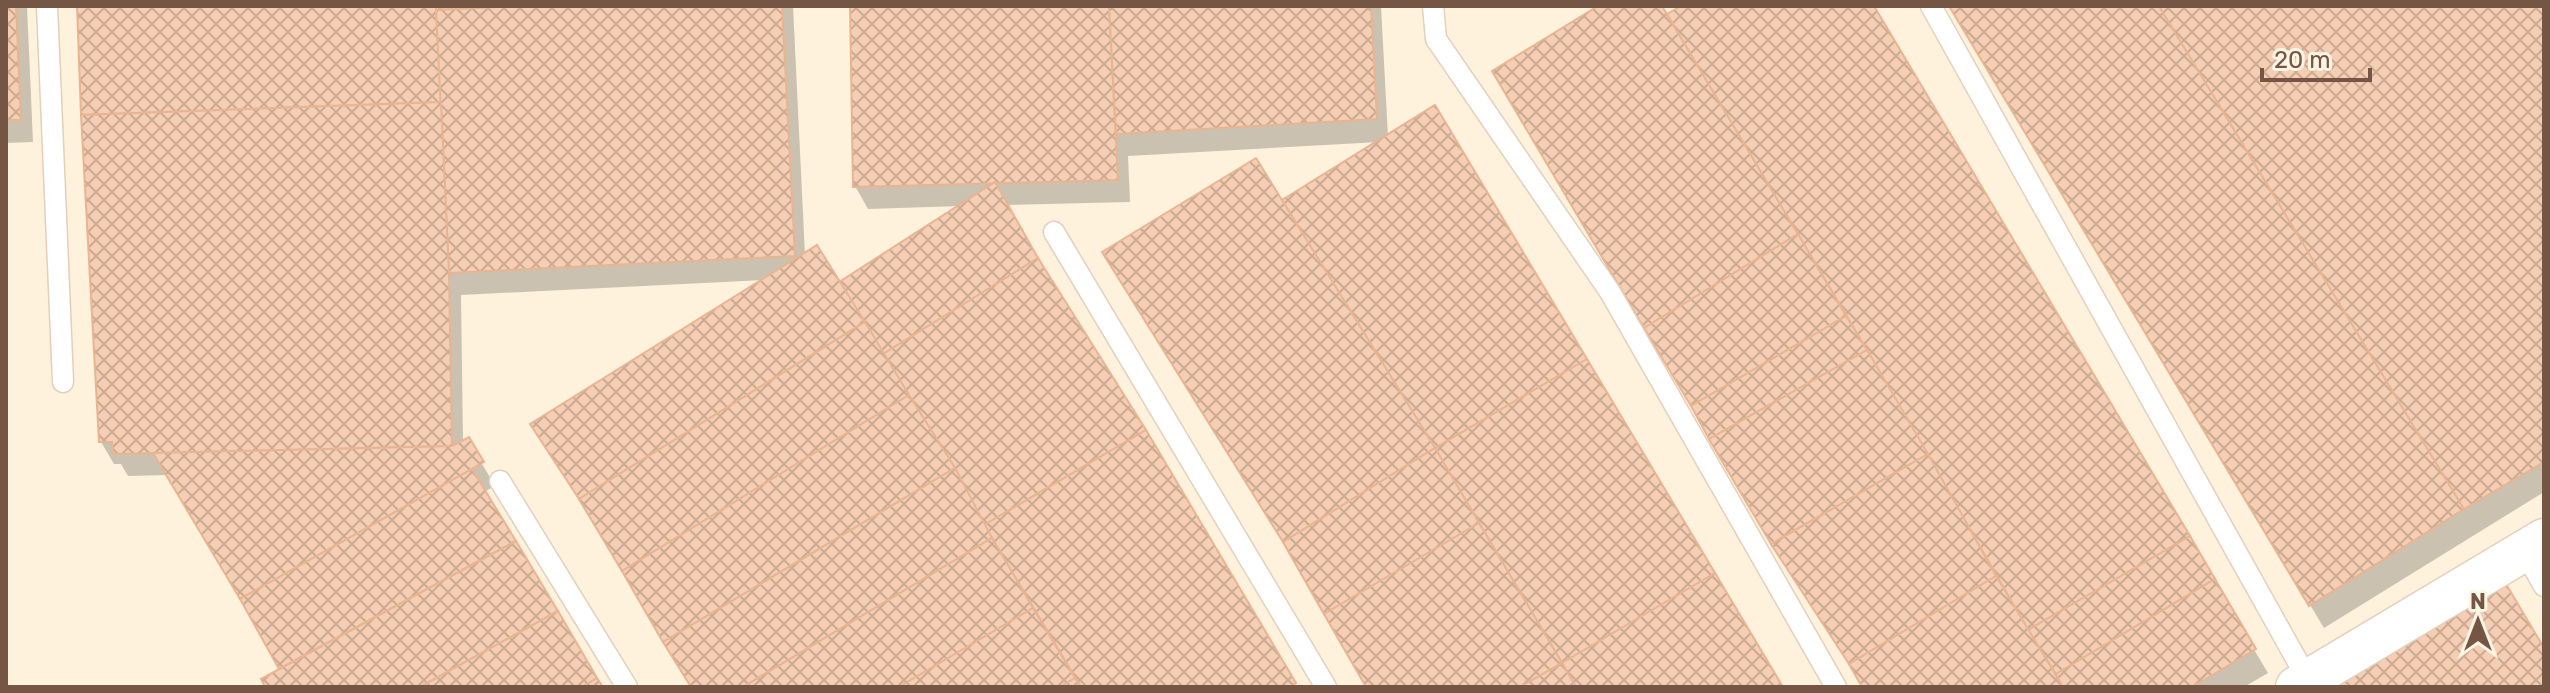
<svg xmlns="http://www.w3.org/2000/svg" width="2550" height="693" viewBox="0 0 2550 693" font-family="Rubik,sans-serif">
  <defs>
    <pattern id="building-cross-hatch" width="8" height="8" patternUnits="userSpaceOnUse" patternTransform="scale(2)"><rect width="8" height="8" fill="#f5ceb3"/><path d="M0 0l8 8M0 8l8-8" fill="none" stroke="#cbaa93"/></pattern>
  </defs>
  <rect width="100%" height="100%" fill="#fef2dd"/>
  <g fill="#0003">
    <polygon points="6,6 27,6 33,142 6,143"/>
    <polygon points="79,6 793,6 805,255 839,284 961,206 868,209 855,186 852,6 1381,6 1388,137 1781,687 1368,687 1282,203 1380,142 1128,156 1130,202 1006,205 1144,431 1296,687 693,687 546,447 764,280 461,295 463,442 468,440 495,486 484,492 601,687 268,687 281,670 168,475 128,476 121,464 114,464 101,442"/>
    <polygon points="1602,6 1660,6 1666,17 1685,6 1871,6 2268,673 2244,687 1864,687 1787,567 1495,72"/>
    <polygon points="1951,6 2544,6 2544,492 2324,628"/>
  </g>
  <g fill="url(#building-cross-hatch)" stroke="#e9b492" stroke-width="2">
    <polygon points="6,6 16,6 21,120 6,120"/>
    <polygon points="77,6 436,6 441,102 81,115"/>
    <polygon points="436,6 518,6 436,10"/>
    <polygon points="518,6 782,6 795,256 449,273 436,10"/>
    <polygon points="850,6 1109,6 1118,180 853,187"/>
    <polygon points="1109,6 1371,6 1377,119 1116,134"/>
    <polygon points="1598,6 1662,6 1798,234 1644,328 1492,71"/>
    <polygon points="1681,6 1874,6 2190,536 2028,630 1867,350 1667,14"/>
    <polygon points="1949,6 2159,6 2464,509 2309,606"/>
    <polygon points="2159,6 2544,6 2544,462 2464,509"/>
    <polygon points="441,102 449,273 452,446 113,454 112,442 99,442 81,115"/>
    <polygon points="1435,105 1587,359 1435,448 1282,200"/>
    <polygon points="1256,158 1435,448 1283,542 1102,252"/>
    <polygon points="995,182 1038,258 883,354 839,282"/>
    <polygon points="1798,234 1846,316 1691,406 1644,328"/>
    <polygon points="817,245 865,322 579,499 530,424"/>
    <polygon points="1038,258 1146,430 984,525 955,468 883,354"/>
    <polygon points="1846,316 1867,350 1709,439 1691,406"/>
    <polygon points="865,322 909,395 622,571 579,499"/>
    <polygon points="1867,350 1928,454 1771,544 1709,439"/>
    <polygon points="1587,359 1715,573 1562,663 1435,448"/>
    <polygon points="909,395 955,468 663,642 622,571"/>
    <polygon points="1146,430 1296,683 1290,687 1081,687 984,525"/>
    <polygon points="469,437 484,462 240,599 153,453 452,446"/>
    <polygon points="1435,448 1479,523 1324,614 1283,542"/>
    <polygon points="1928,454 1996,576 1849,664 1771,544"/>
    <polygon points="955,468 992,538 743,687 691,687 663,642"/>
    <polygon points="472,469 516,541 279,669 240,599"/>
    <polygon points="1479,523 1562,663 1520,687 1366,687 1324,614"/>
    <polygon points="2190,536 2215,579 2056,674 2028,630"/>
    <polygon points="992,538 1033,608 899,687 743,687"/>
    <polygon points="516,541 558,611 420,687 265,687 261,679"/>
    <polygon points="1715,573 1783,687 1576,687 1562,663"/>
    <polygon points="1996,576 2063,687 1862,687 1849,664"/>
    <polygon points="2215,579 2256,649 2192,687 2063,687 2056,674"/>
    <polygon points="2503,579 2544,648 2544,687 2328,687"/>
    <polygon points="1033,608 1075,678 1060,687 899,687"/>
    <polygon points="558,611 597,678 582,687 420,687"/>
    <polygon points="1562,663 1576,687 1520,687"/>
    <polygon points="597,678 603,687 582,687"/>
    <polygon points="1075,678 1081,687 1060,687"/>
  </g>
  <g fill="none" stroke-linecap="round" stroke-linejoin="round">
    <defs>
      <g id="service">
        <polyline points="47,6 63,382"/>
        <polyline points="1433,6 1436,39 1610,292 1836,687"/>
        <polyline points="1931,6 2308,680"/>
        <polyline points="1054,232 1326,687"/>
        <polyline points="500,481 627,687"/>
        <polyline points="2524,551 2544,586"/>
      </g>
      <polyline id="minor" points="2296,687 2544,539"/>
    </defs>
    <use href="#service" stroke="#e4cfbc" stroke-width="23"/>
    <use href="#minor" stroke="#e4cfbc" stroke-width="43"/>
    <use href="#service" stroke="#fff" stroke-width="20"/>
    <use href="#minor" stroke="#fff" stroke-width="40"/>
  </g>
  <rect width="2550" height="693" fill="none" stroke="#755644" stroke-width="16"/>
  <g transform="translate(2478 621)" stroke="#fff5e5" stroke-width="6" paint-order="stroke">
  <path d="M0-6L14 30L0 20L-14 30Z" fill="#755644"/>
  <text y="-12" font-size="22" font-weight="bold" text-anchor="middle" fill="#755644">N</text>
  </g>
  <path d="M2262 68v12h108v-12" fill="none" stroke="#755644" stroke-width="4"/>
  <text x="2274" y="68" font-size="24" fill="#755644" stroke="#fff5e5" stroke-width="6" paint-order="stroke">20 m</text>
</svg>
